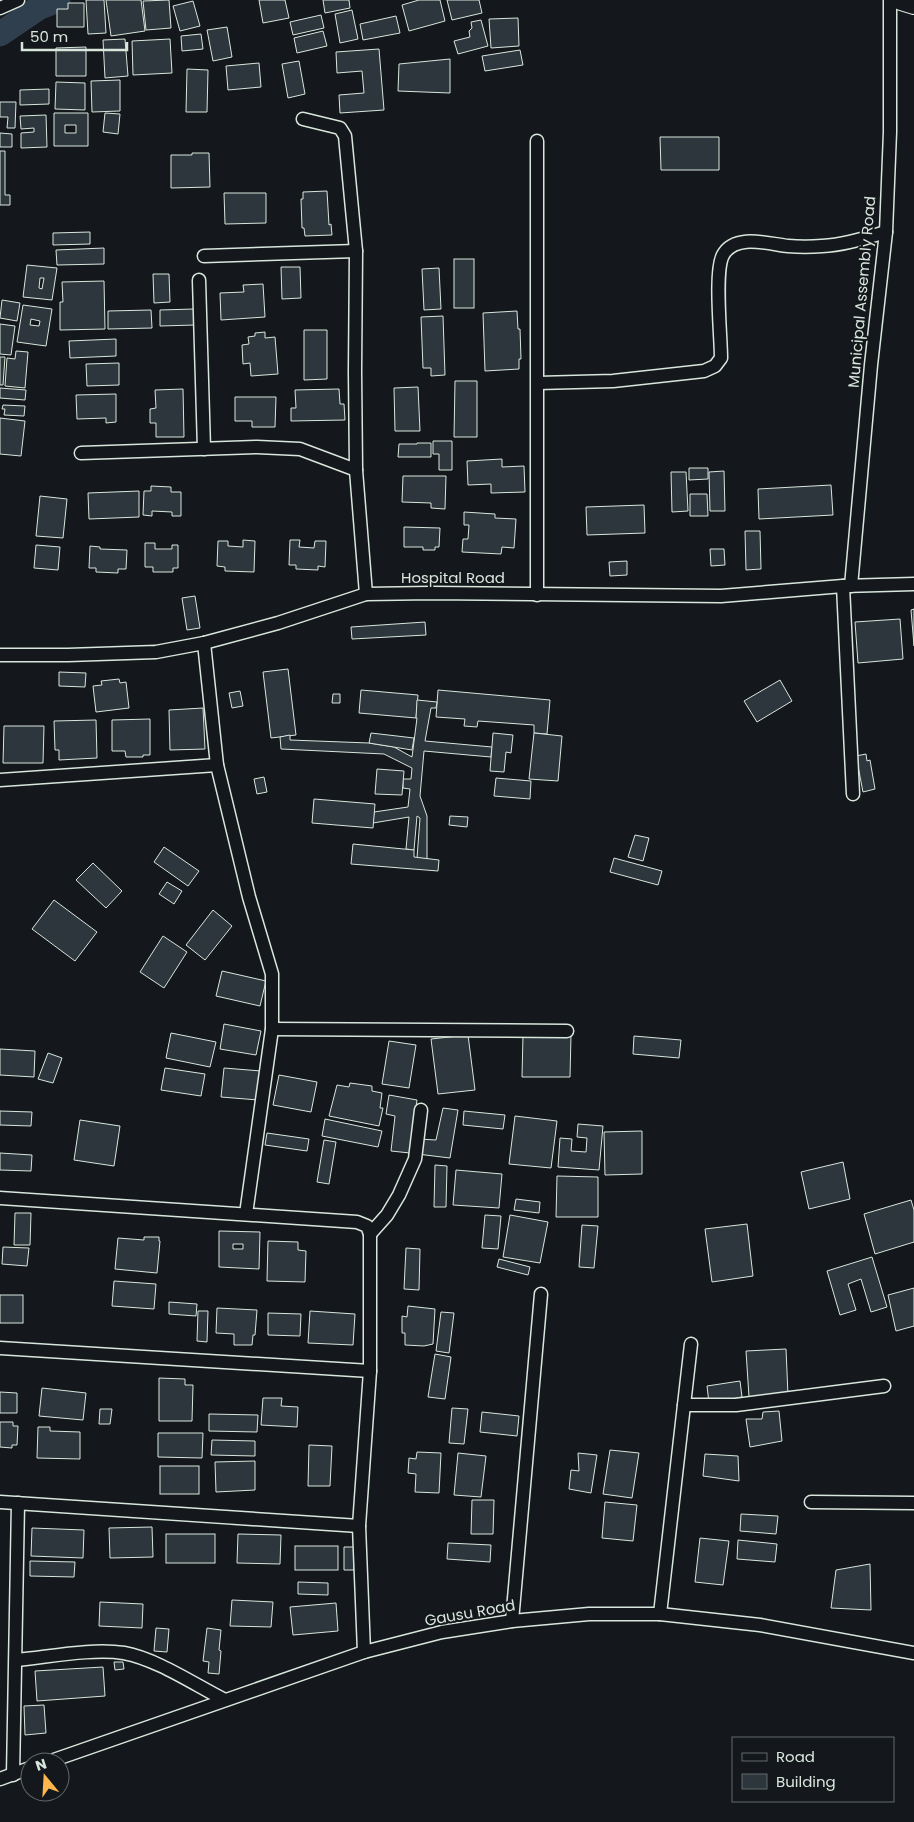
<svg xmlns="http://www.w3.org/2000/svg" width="914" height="1822" viewBox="0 0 914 1822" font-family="Poppins,sans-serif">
  <rect width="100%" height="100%" fill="#14181c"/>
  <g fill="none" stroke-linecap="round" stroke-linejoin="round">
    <polyline stroke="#2f3f4d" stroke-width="25" points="0,34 40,7 58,0"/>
  </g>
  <g fill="#2c363c" stroke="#d8e6dc" fill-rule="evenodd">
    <polygon points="86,0 104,0 106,33 88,34"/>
    <polygon points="106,0 141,0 145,31 111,36"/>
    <polygon points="169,0 171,28 146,30 143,1"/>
    <polygon points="259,0 285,0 289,18 263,23"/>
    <polygon points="323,0 349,0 350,8 325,13"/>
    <polygon points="419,0 440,0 445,21 409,31 402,5"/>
    <polygon points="447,0 479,0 482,13 452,20"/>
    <polygon points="193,1 200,26 180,31 173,6"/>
    <polygon points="68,3 84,3 84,27 57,27 57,9 68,9"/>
    <polygon points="352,10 358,39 340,43 335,14"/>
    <polygon points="321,15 324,28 293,35 290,22"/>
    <polygon points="396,16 400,33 363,40 360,24"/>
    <polygon points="518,18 519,46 491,48 489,19"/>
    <polygon points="481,20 488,46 458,54 454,41 470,37 469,31 472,28 471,22"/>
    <polygon points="227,27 232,57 213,61 207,30"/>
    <polygon points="323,31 327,46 297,53 294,38"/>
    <polygon points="201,34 203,49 182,51 181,36"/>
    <polygon points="125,39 128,76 105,78 103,40"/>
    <polygon points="170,39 172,73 133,75 132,41"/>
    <polygon points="86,47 86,76 56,76 56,48"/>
    <polygon points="379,49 384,110 340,113 339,95 364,93 362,71 337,73 336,52"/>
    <polygon points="520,50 523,65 485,71 482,56"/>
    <polygon points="450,59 450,93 398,91 399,64"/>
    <polygon points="299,61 305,94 288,98 282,64"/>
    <polygon points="259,63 261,87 228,90 226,66"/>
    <polygon points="187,69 208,70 207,112 186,112"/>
    <polygon points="120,80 120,111 92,112 91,81"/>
    <polygon points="56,82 85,83 85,110 55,109"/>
    <polygon points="49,89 49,104 20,105 20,90"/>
    <polygon points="0,102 16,102 15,128 7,128 8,117 0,117"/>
    <path d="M54 113H88V146H54ZM65 125H76V133H65Z"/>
    <polygon points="105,113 120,114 118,134 103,132"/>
    <polygon points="46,115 47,147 21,148 21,133 34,132 34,128 21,129 20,116"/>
    <polygon points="0,133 12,134 12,147 0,147"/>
    <polygon points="660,137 719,137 719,170 661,170"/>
    <polygon points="0,151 5,151 5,195 10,195 10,205 0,205"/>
    <polygon points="192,153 209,153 210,187 171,188 171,155 192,155"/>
    <polygon points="327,191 329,225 331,224 332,235 305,236 304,228 302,228 301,199 303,199 303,192"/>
    <polygon points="224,193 266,193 266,223 225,224"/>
    <polygon points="90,232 90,244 53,245 53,233"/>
    <polygon points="104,248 104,264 57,265 56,250"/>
    <rect x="454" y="259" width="20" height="49"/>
    <path d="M27 265 57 268 52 300 23 297ZM40 278H44L42 289 39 288Z"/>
    <polygon points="281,267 300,267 301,298 282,299"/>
    <polygon points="439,268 441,309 424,310 422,269"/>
    <polygon points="153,274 169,274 170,302 154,303"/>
    <polygon points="104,281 105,329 60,330 60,302 63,302 62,282"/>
    <polygon points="263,284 265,317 221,320 220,293 244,292 243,285"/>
    <polygon points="2,300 20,303 17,321 0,318"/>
    <path d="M23 305 52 309 46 346 17 342ZM31 319 40 321 39 326 30 325Z"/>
    <polygon points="194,309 195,325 160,326 160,310"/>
    <polygon points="151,310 152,328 108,329 108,311"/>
    <polygon points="517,311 518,329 520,329 521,359 519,359 519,369 485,371 483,313"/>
    <polygon points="443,316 445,375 431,376 431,368 423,368 421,317"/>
    <polygon points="0,324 15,326 11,355 0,354"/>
    <polygon points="304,330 327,330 327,379 304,380"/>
    <polygon points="265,332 265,338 275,337 278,374 251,376 250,363 243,364 242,345 249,344 248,337 255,336 255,333"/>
    <polygon points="116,339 116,356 70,358 69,341"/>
    <polygon points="16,351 28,352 25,388 5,386 7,358 15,359"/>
    <polygon points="0,357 5,357 3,385 0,385"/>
    <polygon points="119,363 119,385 87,386 86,364"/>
    <polygon points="455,381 477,381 477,437 454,437"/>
    <polygon points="418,387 420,431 395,431 394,388"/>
    <polygon points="0,388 26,390 25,400 0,398"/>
    <polygon points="183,389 184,437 156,437 156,423 150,423 150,409 156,408 155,390"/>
    <polygon points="339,389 340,404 344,404 345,420 291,421 291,408 296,408 295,390"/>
    <polygon points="116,394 116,422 106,423 106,418 77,419 76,395"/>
    <polygon points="235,397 276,397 275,427 252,427 252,421 235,421"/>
    <polygon points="3,405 25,406 24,416 4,415 5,409 2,409"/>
    <polygon points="0,418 25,421 21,456 0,454"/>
    <polygon points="433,441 452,441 452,470 439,470 439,454 433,454"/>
    <polygon points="417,443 431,443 431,457 398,457 399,444 417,444"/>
    <polygon points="502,459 502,467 524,466 525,492 491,493 491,484 468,485 467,461"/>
    <polygon points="689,468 708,468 708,479 689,480"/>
    <polygon points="724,471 725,511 710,511 709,472"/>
    <polygon points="671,472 686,472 688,511 672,512"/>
    <polygon points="403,476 446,476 445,509 431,508 431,503 402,502"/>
    <polygon points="831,485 833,515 759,519 758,489"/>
    <polygon points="151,486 171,487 171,492 181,492 181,516 172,516 172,512 152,511 152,516 143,515 144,491 151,491"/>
    <polygon points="139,491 139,517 89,519 88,493"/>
    <polygon points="690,494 707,494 708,516 690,516"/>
    <polygon points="40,496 67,499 63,538 36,536"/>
    <polygon points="644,505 645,533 587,535 586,507"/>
    <polygon points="464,512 495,514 495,518 516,519 514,548 502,547 501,554 462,552 463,539 468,539 469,525 464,525"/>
    <polygon points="404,527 440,528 439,547 435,547 435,550 423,550 423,547 404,547"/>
    <polygon points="745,531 760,531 761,569 746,570"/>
    <polygon points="243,540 255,541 254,572 225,571 225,567 217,566 218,541 228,541 228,546 243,547"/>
    <polygon points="290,540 300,540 299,547 314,548 315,541 326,541 325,567 318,566 318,570 296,569 296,565 289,565"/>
    <polygon points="145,543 155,543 155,549 172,549 172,545 178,545 178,568 173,568 173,572 153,572 153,567 145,567"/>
    <polygon points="36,545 60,547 58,570 34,568"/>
    <polygon points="90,546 100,547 100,549 127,550 126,569 118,569 118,573 96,572 96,568 89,568"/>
    <polygon points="710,549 724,549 725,565 711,566"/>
    <polygon points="627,561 627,575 610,576 609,562"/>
    <polygon points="195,596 200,628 187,630 182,598"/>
    <polygon points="914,609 914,646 911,610"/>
    <polygon points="900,619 903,659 858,663 855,622"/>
    <polygon points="425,622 426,635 352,639 351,627"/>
    <polygon points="288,669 296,735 271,738 263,672"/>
    <polygon points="59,672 86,673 85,687 59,686"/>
    <polygon points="119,679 120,683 126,682 129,708 96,712 93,686 102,685 101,681"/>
    <polygon points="780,680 792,701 757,722 744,701"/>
    <polygon points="361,690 418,695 416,718 359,713"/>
    <polygon points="438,690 550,700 547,734 534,733 534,725 478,721 477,727 464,726 465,719 436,717"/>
    <polygon points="240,691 243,706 232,708 229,693"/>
    <polygon points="333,694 340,694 340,703 332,703"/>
    <polygon points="417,700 437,702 436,708 431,708 425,741 492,747 491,757 424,751 420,796 427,816 427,859 417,858 420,818 417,816 414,850 406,849 409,817 373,823 374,812 408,807 410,789 403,788 403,779 411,779 412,768 384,754 281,749 280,737 290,735 290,740 369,743 394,747 412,757 417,718 416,718"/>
    <polygon points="203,708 205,749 170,750 169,710"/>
    <polygon points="150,719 150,755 143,755 143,757 126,757 125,751 112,751 112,720"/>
    <polygon points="96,720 97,758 59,760 59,750 55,750 54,721"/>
    <polygon points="4,726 44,726 43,763 3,763"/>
    <polygon points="371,733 414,738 412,750 369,743"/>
    <polygon points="493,733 513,735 511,753 506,752 504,772 490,771"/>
    <polygon points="534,733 562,736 558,781 529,779"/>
    <polygon points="866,754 867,761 870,760 875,789 863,792 856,756"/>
    <polygon points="377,769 404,771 402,795 375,794"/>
    <polygon points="264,777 267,792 257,794 254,779"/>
    <polygon points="496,778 531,781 530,799 494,796"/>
    <polygon points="314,799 375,804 373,828 312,823"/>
    <polygon points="450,816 468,817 467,827 449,825"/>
    <polygon points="635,835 649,838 643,861 628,857"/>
    <polygon points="353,844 414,850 414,857 439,860 438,871 351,864"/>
    <polygon points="164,847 199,871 188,886 154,862"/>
    <polygon points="614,858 662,871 658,885 610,872"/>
    <polygon points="93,863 122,891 106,908 76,880"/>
    <polygon points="167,882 182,891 174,904 159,894"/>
    <polygon points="54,900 97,932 75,961 32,929"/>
    <polygon points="213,910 232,926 205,960 186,945"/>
    <polygon points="163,936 187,952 164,988 140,972"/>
    <polygon points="222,971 266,981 260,1006 216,996"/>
    <polygon points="224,1024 261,1031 256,1055 220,1049"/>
    <polygon points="171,1033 216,1042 210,1067 166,1058"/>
    <polygon points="468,1035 475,1090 438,1094 431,1039"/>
    <polygon points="523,1035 571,1035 570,1077 522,1077"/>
    <polygon points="634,1036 681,1040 679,1058 633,1054"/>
    <polygon points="389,1041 416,1045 409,1088 382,1084"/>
    <polygon points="0,1049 35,1051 34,1077 0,1075"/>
    <polygon points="48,1053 62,1058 53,1083 38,1079"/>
    <polygon points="165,1068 205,1074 201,1096 161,1090"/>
    <polygon points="224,1068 261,1071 258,1100 221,1097"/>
    <polygon points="279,1075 317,1082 311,1112 273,1105"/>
    <polygon points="350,1083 372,1086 372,1091 382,1093 380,1108 383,1108 379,1126 329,1116 337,1085 349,1087"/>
    <polygon points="389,1095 417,1100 410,1153 391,1151 395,1116 386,1114"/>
    <polygon points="443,1108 458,1110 450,1158 417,1154 419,1139 436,1140"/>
    <polygon points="0,1111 32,1112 31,1126 0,1125"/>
    <polygon points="464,1111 505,1115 503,1129 463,1125"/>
    <polygon points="515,1116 557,1121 551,1168 509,1164"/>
    <polygon points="325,1119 382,1131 378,1147 322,1136"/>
    <polygon points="80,1120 120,1126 114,1166 74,1160"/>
    <polygon points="578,1124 603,1126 599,1170 558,1167 560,1138 572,1139 571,1151 586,1152 587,1138 577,1137"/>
    <polygon points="642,1131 642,1174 605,1175 604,1132"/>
    <polygon points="267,1133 309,1139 307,1151 265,1145"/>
    <polygon points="324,1140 336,1142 329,1184 317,1182"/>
    <polygon points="0,1153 32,1155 31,1171 0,1170"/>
    <polygon points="843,1162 850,1199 809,1209 801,1172"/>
    <polygon points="435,1165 447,1166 446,1207 434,1207"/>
    <polygon points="456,1170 502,1174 499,1208 453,1205"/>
    <polygon points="557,1176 598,1177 598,1217 556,1217"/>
    <polygon points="516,1199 540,1202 539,1213 514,1210"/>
    <polygon points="911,1200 914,1210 914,1242 875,1254 864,1214"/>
    <polygon points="15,1213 31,1213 30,1245 14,1245"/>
    <polygon points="485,1215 501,1216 498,1249 482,1248"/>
    <polygon points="510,1215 548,1222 540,1263 503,1257"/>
    <polygon points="747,1224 753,1276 712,1282 705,1229"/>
    <polygon points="582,1225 598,1226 594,1268 579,1267"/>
    <path d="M219 1231 260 1232 259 1269 219 1267ZM233 1244H243V1249H233Z"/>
    <polygon points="144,1237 159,1237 159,1241 160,1241 157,1273 115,1269 118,1238 144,1240"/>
    <polygon points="268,1241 298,1242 298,1250 306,1251 305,1282 267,1281"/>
    <polygon points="3,1247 29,1248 27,1266 2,1264"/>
    <polygon points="406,1248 420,1249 419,1290 404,1289"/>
    <polygon points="872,1257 887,1307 871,1312 861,1279 848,1284 856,1310 840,1315 827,1271"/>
    <polygon points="499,1259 530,1267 528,1275 497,1267"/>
    <polygon points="114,1281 156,1284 154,1309 112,1306"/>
    <polygon points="914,1288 914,1326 896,1331 888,1295"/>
    <rect x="0" y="1295" width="23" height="28"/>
    <polygon points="169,1302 197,1304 196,1316 169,1314"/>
    <polygon points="408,1306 435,1309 433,1344 424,1346 405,1345 405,1333 402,1333 402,1316 407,1317"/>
    <polygon points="217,1308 257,1310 255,1335 253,1335 252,1345 234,1345 234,1334 216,1333"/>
    <polygon points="198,1311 208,1311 207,1342 197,1341"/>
    <polygon points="310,1311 355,1314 353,1345 308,1343"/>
    <polygon points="441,1312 454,1313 449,1353 436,1351"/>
    <polygon points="268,1313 301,1314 300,1336 268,1335"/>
    <polygon points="786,1349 788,1395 749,1397 746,1351"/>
    <polygon points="435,1354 451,1357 445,1399 428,1397"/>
    <polygon points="159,1378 185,1379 185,1385 193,1385 192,1421 159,1421"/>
    <polygon points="740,1381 742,1397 709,1403 707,1386"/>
    <polygon points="42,1388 86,1393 83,1420 39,1416"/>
    <polygon points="0,1392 17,1393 17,1413 0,1413"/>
    <polygon points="263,1398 282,1398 281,1406 298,1407 297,1427 261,1425"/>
    <polygon points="452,1408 468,1409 464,1444 449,1443"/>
    <polygon points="100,1409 112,1409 110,1424 99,1424"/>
    <polygon points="779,1411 782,1441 750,1447 746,1419 762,1419 763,1412"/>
    <polygon points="482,1412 519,1416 517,1436 480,1432"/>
    <polygon points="209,1414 258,1415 257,1432 209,1431"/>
    <polygon points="0,1422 13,1422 13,1426 18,1426 17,1445 12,1445 12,1448 0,1447"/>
    <polygon points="38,1427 50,1427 50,1431 80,1432 80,1459 37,1458"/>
    <polygon points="158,1433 203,1433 202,1458 158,1457"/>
    <polygon points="212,1440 255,1441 255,1456 211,1455"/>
    <polygon points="309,1445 332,1446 330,1486 308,1486"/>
    <polygon points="610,1450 639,1453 632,1498 603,1494"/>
    <polygon points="417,1452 441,1453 439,1493 415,1492 416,1474 408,1473 409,1458 416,1459"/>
    <polygon points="458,1453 486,1456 481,1497 454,1495"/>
    <polygon points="578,1453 597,1455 591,1493 569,1489 571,1470 579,1471"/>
    <polygon points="705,1454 738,1456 739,1481 703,1476"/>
    <polygon points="255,1461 255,1490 216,1492 215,1462"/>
    <rect x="160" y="1466" width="39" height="28"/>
    <polygon points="472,1500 494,1500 493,1534 471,1534"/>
    <polygon points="605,1502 637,1505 633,1541 602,1538"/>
    <polygon points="741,1514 778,1516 776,1534 740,1531"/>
    <polygon points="152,1527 153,1557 110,1558 109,1528"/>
    <polygon points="32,1528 84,1530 83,1558 31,1556"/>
    <rect x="166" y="1534" width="49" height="29"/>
    <polygon points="238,1534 281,1535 280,1564 237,1563"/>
    <polygon points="700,1538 729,1541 723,1585 695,1582"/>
    <polygon points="738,1540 777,1544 775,1562 737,1559"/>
    <polygon points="448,1543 491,1545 490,1562 447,1559"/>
    <rect x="295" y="1546" width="43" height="24"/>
    <polygon points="344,1547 355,1547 354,1570 344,1570"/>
    <polygon points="30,1561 75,1562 74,1577 30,1576"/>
    <polygon points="870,1564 871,1610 831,1608 836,1570"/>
    <polygon points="298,1582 328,1583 328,1595 298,1594"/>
    <polygon points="232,1600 273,1602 271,1627 230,1626"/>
    <polygon points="100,1602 143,1604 142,1628 99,1626"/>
    <polygon points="336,1603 338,1631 293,1635 290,1607"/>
    <polygon points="156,1628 169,1629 167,1652 154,1651"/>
    <polygon points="207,1628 221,1630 219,1650 221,1651 219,1674 208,1673 209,1662 203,1661"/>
    <polygon points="114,1662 123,1662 124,1669 115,1670"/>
    <polygon points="103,1667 105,1696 37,1701 35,1671"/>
    <polygon points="44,1705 46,1733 25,1735 24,1706"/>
  </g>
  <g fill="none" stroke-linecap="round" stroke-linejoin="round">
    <defs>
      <g id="street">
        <polyline points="0,8 18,0"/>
        <polyline points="303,119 340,128 345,136 356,251 355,372 356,470 366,594"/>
        <polyline points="204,256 356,251"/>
        <polyline points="199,280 204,449"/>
        <path d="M538 383 613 381 704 371 715 366 721 358C721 336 714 271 723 255 735 233 769 244 788 246 799 247 811 247 822 246 844 245 865 238 886 232"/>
        <polyline points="81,453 257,447 300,449 356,470"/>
        <polyline points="843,586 853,794"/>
        <polyline points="851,586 871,365 886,232 890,132 890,0"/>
        <polyline points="537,595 537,141"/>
        <polyline points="204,643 217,765 249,897 272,974 272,1029 246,1214"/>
        <polyline points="0,655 68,655 156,652 204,643 278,623 366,594 431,593 721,596 843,586 914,584"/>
        <polyline points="0,780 217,765"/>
        <polyline points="272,1029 567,1031"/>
        <polyline points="0,1198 357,1222 367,1226 370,1234 370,1371 359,1526 364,1652"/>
        <polyline points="370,1234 387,1215 399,1195 415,1159 421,1110"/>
        <polyline points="0,1348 370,1371"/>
        <polyline points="684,1405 736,1405 884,1386"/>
        <polyline points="0,1502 359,1526"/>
        <polyline points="811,1502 914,1503"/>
        <polyline points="660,1614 691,1344"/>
        <polyline points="512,1621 541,1294"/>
        <path d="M16 1660C49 1657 92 1648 124 1653 157 1659 195 1685 225 1700"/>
        <polyline points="48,1762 364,1652 442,1632 512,1621 589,1614 660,1614 760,1625 914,1653"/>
        <polyline points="13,1775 18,1503"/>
        <polyline points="0,1779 30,1768"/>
      </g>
      <polyline id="primary" points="901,0 914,4"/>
    </defs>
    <use href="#street" stroke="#d8e6dc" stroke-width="15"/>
    <use href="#primary" stroke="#d8e6dc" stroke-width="22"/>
    <use href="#street" stroke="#14181c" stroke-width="12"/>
    <use href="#primary" stroke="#14181c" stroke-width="20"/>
  </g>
  <g text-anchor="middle" stroke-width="4" stroke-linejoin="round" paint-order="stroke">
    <g font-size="15" fill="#d8e6dc" stroke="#14181c">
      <text transform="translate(862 292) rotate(-85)" y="5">Municipal Assembly Road</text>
      <text x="453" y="583">Hospital Road</text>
      <text transform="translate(470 1613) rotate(-10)" y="5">Gausu Road</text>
    </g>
  </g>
  <rect x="732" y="1737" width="162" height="65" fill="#14181c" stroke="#626a69"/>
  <rect x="742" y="1753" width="25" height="8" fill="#14181c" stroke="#626a69"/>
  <text x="776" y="1762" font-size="15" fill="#d8e6dc">Road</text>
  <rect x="742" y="1774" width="25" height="15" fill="#2c363c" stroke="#626a69"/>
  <text x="776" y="1787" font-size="15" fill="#d8e6dc">Building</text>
  <g transform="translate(45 1777) rotate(342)"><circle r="24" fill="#14181c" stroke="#626a69"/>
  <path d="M0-4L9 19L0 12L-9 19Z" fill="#ffb74d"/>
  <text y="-8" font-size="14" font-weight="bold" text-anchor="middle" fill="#d8e6dc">N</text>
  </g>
  <path d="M22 42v8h105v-8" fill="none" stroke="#d8e6dc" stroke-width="2.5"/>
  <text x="30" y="42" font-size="15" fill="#d8e6dc" stroke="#14181c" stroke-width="4" paint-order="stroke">50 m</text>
</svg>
